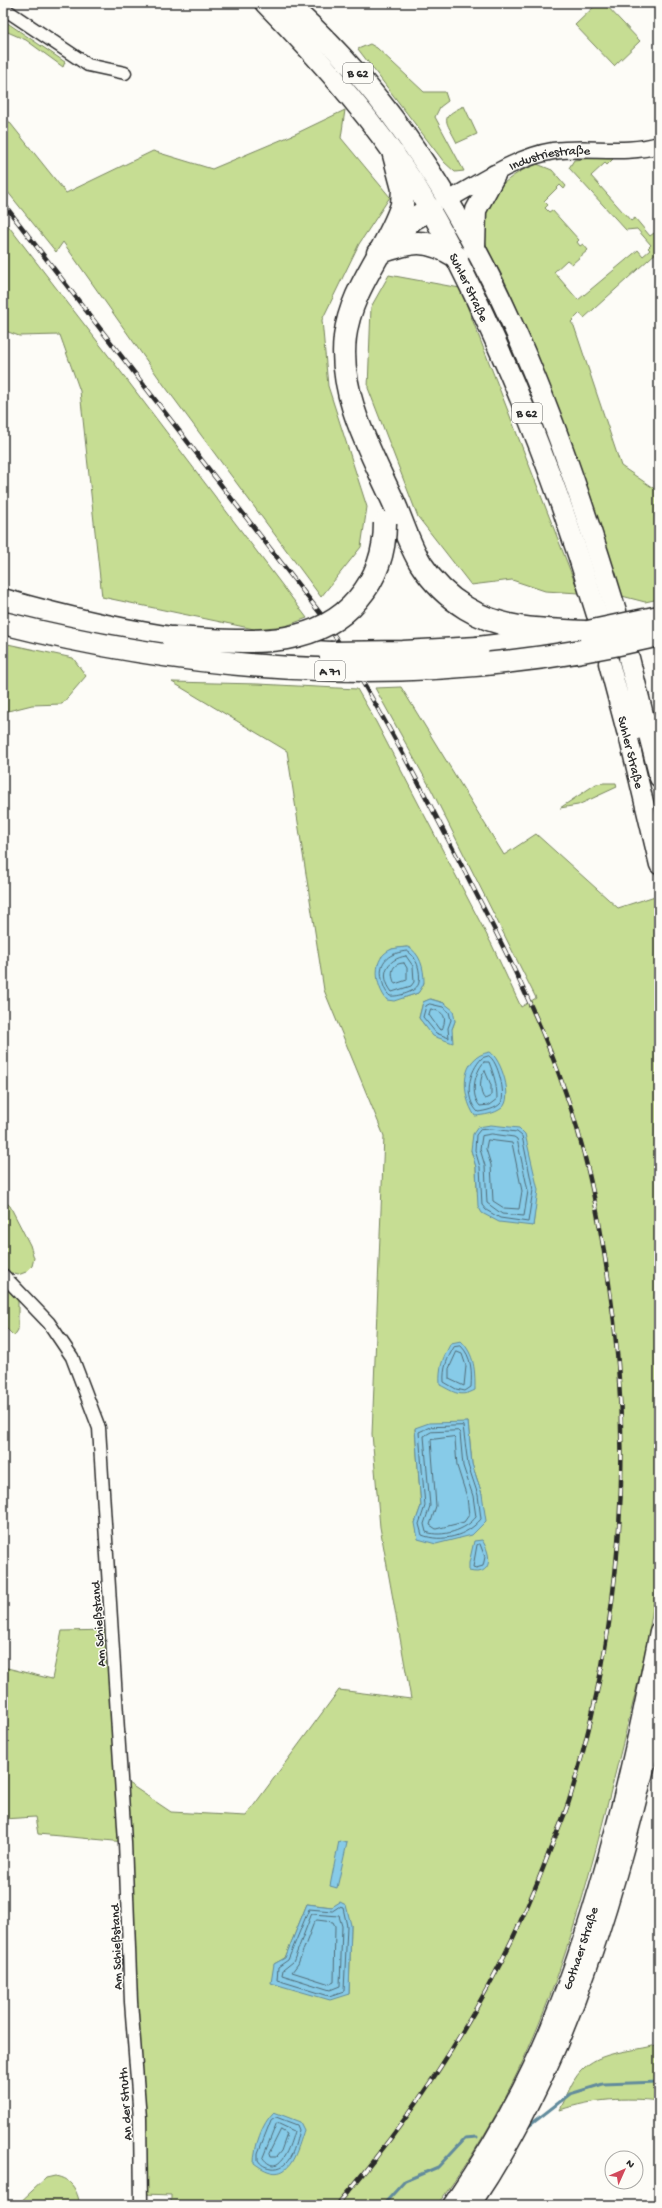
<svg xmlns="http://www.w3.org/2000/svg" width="662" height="2208" viewBox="0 0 662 2208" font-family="'Gochi Hand',sans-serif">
  <rect width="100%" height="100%" fill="#fdfcf7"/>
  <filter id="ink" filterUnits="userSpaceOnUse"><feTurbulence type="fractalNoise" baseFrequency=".025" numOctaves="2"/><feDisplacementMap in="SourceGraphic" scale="8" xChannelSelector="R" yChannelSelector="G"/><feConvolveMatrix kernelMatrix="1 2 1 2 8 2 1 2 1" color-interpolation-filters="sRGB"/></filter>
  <g filter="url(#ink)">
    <g fill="#c6dd93" stroke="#78845f" fill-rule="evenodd">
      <polygon points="598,3 604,3 640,41 614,66 575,25"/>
      <polygon points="3,20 65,62 63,67 26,40 3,30"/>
      <polygon points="370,44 377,48 424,92 445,92 448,101 440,107 435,117 464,171 455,172 444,162 358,49"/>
      <path d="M464 106 477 134 457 143C446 120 438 118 464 106Z"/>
      <polygon points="345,110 341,138 390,197 359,244 322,320 328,386 367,507 361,547 321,597 161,381 63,242 56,252 3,186 3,114 66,193 153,151 212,169 295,134"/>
      <path d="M611 156 613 159 607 165 605 163 591 176 631 221 635 218 650 236 654 233 659 239V250L584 318 580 313 571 322 574 326 621 466 659 492V599L645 602 618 595C590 508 562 422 528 337 522 320 515 303 507 286 499 267 483 247 481 225 479 198 514 171 537 164L552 170 566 186 564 189 560 185 544 201 548 205 545 208 549 212 552 210 579 240 577 242 580 246 583 244 588 250 572 264 567 260 554 272 578 300 638 250 643 256 650 250 648 248 651 245 637 229 626 230 569 168 574 160Z"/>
      <polygon points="3,219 121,372 307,618 286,626 254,629 102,597 80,391 60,335 19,336 3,330"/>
      <polygon points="389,275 460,288 579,593 545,591 512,580 471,585 418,517 368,388 371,307"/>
      <polygon points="3,643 73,658 86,676 62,704 32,705 8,711 3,707"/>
      <path d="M172 682 258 684 357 689 376 722 492 945 521 1007 536 998 431 789 375 688 401 687 504 855 536 834 618 908 655 896 659 926V1567C654 1599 650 1633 642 1665 632 1709 620 1754 609 1798 572 1946 531 2081 437 2205H171V2195L143 2194 125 1842 38 1834 35 1817 3 1819V1667L52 1679 62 1631 112 1630 123 1801 128 1783 171 1812 246 1816 339 1690 411 1699 380 1527 372 1434 384 1136 324 990 287 751ZM407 947 424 983 418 993 406 997 381 957 392 949ZM431 999 444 1003 455 1021 452 1029 426 1027 419 1018 423 1002ZM471 1150 529 1153 535 1208 533 1226 477 1191 476 1167ZM468 1422 472 1464 482 1494 415 1523 421 1506 415 1429ZM307 1904 332 1907 351 1925 349 1994 274 1964 285 1958Z"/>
      <polygon points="604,783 616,783 617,787 578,805 560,808 596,784"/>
      <polygon points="3,1199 10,1206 30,1245 34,1258 32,1266 26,1272 18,1275 3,1270"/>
      <polygon points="3,1286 18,1300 18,1330 14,1336 3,1325"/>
      <path d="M659 2044V2101C625 2097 593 2099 560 2110 566 2098 571 2082 580 2072 600 2049 633 2053 659 2044Z"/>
      <path d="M55 2176C72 2179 77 2190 80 2205H17L46 2178Z"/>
    </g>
    <g fill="#87cbe8" stroke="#628b9c">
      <path d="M408 947C420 953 424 968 424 982 423 986 420 990 418 993L394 1001 387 1000C375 986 371 957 392 949 397 948 403 947 408 947Z"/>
      <polygon points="430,999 444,1003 453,1010 455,1021 452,1029 453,1043 433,1036 419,1018 423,1002"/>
      <path d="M490 1052C501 1059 514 1098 502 1108 494 1114 484 1115 475 1116 461 1095 459 1057 490 1052Z"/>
      <polygon points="491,1125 519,1128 525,1134 538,1190 533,1226 499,1222 482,1213 478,1206 476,1167 471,1150 473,1134 478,1127"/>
      <path d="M461 1341C475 1355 475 1371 475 1390 460 1398 454 1392 440 1385 439 1366 442 1360 451 1343Z"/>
      <polygon points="468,1422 472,1464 482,1494 486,1521 472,1535 436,1544 418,1539 415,1523 421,1506 415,1428 429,1423"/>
      <path d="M482 1540C492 1555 493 1577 469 1571V1563L474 1541Z"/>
      <polygon points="339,1841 347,1843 337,1888 330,1886"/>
      <polygon points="340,1902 346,1905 351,1925 349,1994 330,2000 271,1983 274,1964 285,1958 307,1904 332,1907"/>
      <path d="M274 2112 300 2122 304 2130C295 2157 288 2189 254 2163 254 2147 262 2123 274 2112Z"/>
    </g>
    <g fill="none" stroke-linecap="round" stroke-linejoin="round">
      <g stroke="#506b77" stroke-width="1">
        <path d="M407 951C417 956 421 972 419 982 418 992 397 997 390 996 385 992 383 985 382 979 378 960 390 953 407 951Z"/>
        <path d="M406 956 413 966 414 982 411 986 392 992C379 975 386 959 406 956Z"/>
        <path d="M404 963 407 968V980L395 984C390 974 391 963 404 963Z"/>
        <polygon points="430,1004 443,1007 449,1012 451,1020 448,1028 449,1038 436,1033 423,1017 426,1006"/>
        <path d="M431 1009C445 1012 447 1017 442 1030L439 1029 429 1015Z"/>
        <path d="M489 1056C498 1061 506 1094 501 1103 496 1109 485 1111 478 1112 463 1097 469 1071 482 1058Z"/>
        <path d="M484 1062H489C494 1075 497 1085 497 1099L489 1105 480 1106C470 1095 474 1073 484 1062Z"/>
        <path d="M485 1071 491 1085V1096L485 1099C479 1094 479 1076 485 1071Z"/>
        <polygon points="492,1129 517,1132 522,1136 533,1190 528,1222 500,1218 486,1210 482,1205 480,1167 475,1150 476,1135 480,1130"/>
        <polygon points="492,1134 514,1137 517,1139 528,1191 524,1216 502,1214 487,1203 485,1166 480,1149 482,1136"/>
        <polygon points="488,1140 512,1143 522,1191 519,1209 504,1208 493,1201 491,1165 486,1149"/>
        <path d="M461 1346C472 1357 472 1372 471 1387L465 1391 456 1389 444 1382C443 1368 447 1359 454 1347Z"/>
        <polygon points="457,1352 462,1354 466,1366 464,1386 449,1379 449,1369"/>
        <path d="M463 1426 468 1465 478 1495 481 1519C467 1536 442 1543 422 1535L419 1524 425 1506 419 1432 430 1427Z"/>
        <path d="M458 1431 460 1433 463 1466 473 1496 476 1517C466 1530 442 1538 426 1532L424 1524 430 1506 424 1436 431 1432Z"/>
        <polygon points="453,1437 455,1439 457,1466 467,1497 469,1515 464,1522 436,1529 430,1525 436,1506 431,1440"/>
        <polygon points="480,1544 485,1557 483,1566 476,1568 473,1567 477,1545"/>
        <polygon points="339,1907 343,1908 347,1926 344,1991 329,1996 277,1980 278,1967 288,1960 309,1909 332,1911"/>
        <polygon points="312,1914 339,1916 342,1926 340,1986 330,1990 282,1975 283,1970 293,1962"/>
        <polygon points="317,1920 333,1922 335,1926 334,1982 330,1984 292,1972 298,1964 313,1925"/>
        <path d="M276 2117 297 2125 299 2130C295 2145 291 2171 271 2168 265 2167 261 2165 258 2160V2153L271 2120Z"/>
        <path d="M277 2123 294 2131C291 2142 280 2181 263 2158Z"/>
        <polygon points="281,2130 287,2134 281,2151 276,2157 270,2157 269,2154"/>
      </g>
      <g stroke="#628b9c" stroke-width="3">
        <polyline points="525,2129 570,2094 603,2084 659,2082"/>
        <polyline points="383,2205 405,2181 438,2167 465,2138 477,2137"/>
      </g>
      <defs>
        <g id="minor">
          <polyline points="3,8 88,65 125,73"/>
          <polyline points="3,1275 49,1323 72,1357 99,1428 125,1842 131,2002 140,2118 141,2205"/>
        </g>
        <g id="tertiary">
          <path id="s1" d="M448 200C481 182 516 157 553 151 587 146 625 155 659 145"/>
        </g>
        <g id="secondary">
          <polyline points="646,727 659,778"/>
          <polyline points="627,731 659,865"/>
          <path id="s2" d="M452 2205C490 2150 523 2092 549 2030 601 1905 633 1763 659 1631"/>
          <path d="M471 2205C574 2053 618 1885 659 1709"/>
        </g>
        <g id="primary">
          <path id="s3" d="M265 3C320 59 371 117 414 183 445 233 471 286 495 340 535 429 569 521 597 615"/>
          <path d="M287 3C463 156 550 393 616 611"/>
          <polyline points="475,247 476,210 495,175"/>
          <polyline points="609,663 627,731 646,727 629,658"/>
        </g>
        <g id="motorway">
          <path d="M394 155 403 189 402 205C387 251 351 287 345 337 338 395 371 452 394 503 403 523 409 545 421 564 432 581 448 597 466 608 503 631 546 630 588 632"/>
          <polyline points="392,237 413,219 430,209"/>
          <path d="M378 253C412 241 425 237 457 257"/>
          <path d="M3 600C65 618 127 632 191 641"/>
          <polyline points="249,648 330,653"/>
          <polyline points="478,648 548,639"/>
          <polyline points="646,727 659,725"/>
        </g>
      </defs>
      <use href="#minor" stroke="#2b2b2b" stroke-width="15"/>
      <use href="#tertiary" stroke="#2b2b2b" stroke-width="19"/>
      <use href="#secondary" stroke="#2b2b2b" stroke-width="21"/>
      <use href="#primary" stroke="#2b2b2b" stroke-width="23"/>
      <use href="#motorway" stroke="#2b2b2b" stroke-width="25"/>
      <use href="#minor" stroke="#fdfcf7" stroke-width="12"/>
      <use href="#tertiary" stroke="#fdfcf7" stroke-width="16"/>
      <use href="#secondary" stroke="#fdfcf7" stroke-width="18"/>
      <use href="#primary" stroke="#fdfcf7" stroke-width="20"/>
      <use href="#motorway" stroke="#fdfcf7" stroke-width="22"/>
      <defs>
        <path id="rail" d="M3 203 320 613C369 688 411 768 452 847 493 926 536 1007 565 1091 586 1149 599 1216 608 1277 635 1452 621 1631 569 1801 563 1820 554 1839 547 1858 499 1985 425 2102 337 2205"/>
      </defs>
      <use href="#rail" stroke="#2b2b2b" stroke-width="4.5"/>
      <use href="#rail" stroke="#fdfcf7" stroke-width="3" stroke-dasharray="9" stroke-linecap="butt"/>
      <defs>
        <g id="motorway-bridge">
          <path d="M3 623C222 678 438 688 659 635"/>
          <polyline points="588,632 659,617"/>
          <path d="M172 638C236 640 312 654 358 599 377 577 385 551 385 523"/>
          <polyline points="330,653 403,652 478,648"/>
        </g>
      </defs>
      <use href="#motorway-bridge" stroke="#2b2b2b" stroke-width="25" stroke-linecap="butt"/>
      <use href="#motorway-bridge" stroke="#fdfcf7" stroke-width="22"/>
    </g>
  </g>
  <g text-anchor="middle" stroke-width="3" stroke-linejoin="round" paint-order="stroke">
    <g fill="#fdfcf7" stroke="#6a6a68" stroke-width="1">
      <rect x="343" y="63" width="30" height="20" rx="3"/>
      <rect x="512" y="403" width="30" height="20" rx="3"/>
      <rect x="315" y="661" width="30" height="20" rx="3"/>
    </g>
    <g font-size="12" font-weight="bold" fill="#2b2b2b">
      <text x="358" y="77">B 62</text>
      <text x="527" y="417">B 62</text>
      <text x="330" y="675">A 71</text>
    </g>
    <g font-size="13" fill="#2b2b2b" stroke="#fdfcf7">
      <text dy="5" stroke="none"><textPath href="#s1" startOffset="112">Industriestraße</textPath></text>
      <text dy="5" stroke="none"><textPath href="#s3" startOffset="352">Suhler Straße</textPath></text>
      <text transform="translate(632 752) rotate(76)" y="5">Suhler Straße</text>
      <text transform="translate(97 1624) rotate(-94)" y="5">Am Schießstand</text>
      <text transform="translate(115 1947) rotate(-92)" y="5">Am Schießstand</text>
      <text dy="5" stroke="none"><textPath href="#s2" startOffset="288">Gothaer Straße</textPath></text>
      <text transform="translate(124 2104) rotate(-94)" y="5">An der Struth</text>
    </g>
  </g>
  <rect width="662" height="2208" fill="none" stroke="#fdfcf7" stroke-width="16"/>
  <rect x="8" y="8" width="646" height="2192" fill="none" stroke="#2b2b2b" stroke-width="1.5" filter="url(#ink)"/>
  <g transform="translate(624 2170) rotate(45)"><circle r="19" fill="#fdfcf7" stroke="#a9a8a5"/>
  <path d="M0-3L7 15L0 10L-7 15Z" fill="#d1495b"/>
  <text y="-6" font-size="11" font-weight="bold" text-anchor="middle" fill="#2b2b2b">N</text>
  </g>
</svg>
